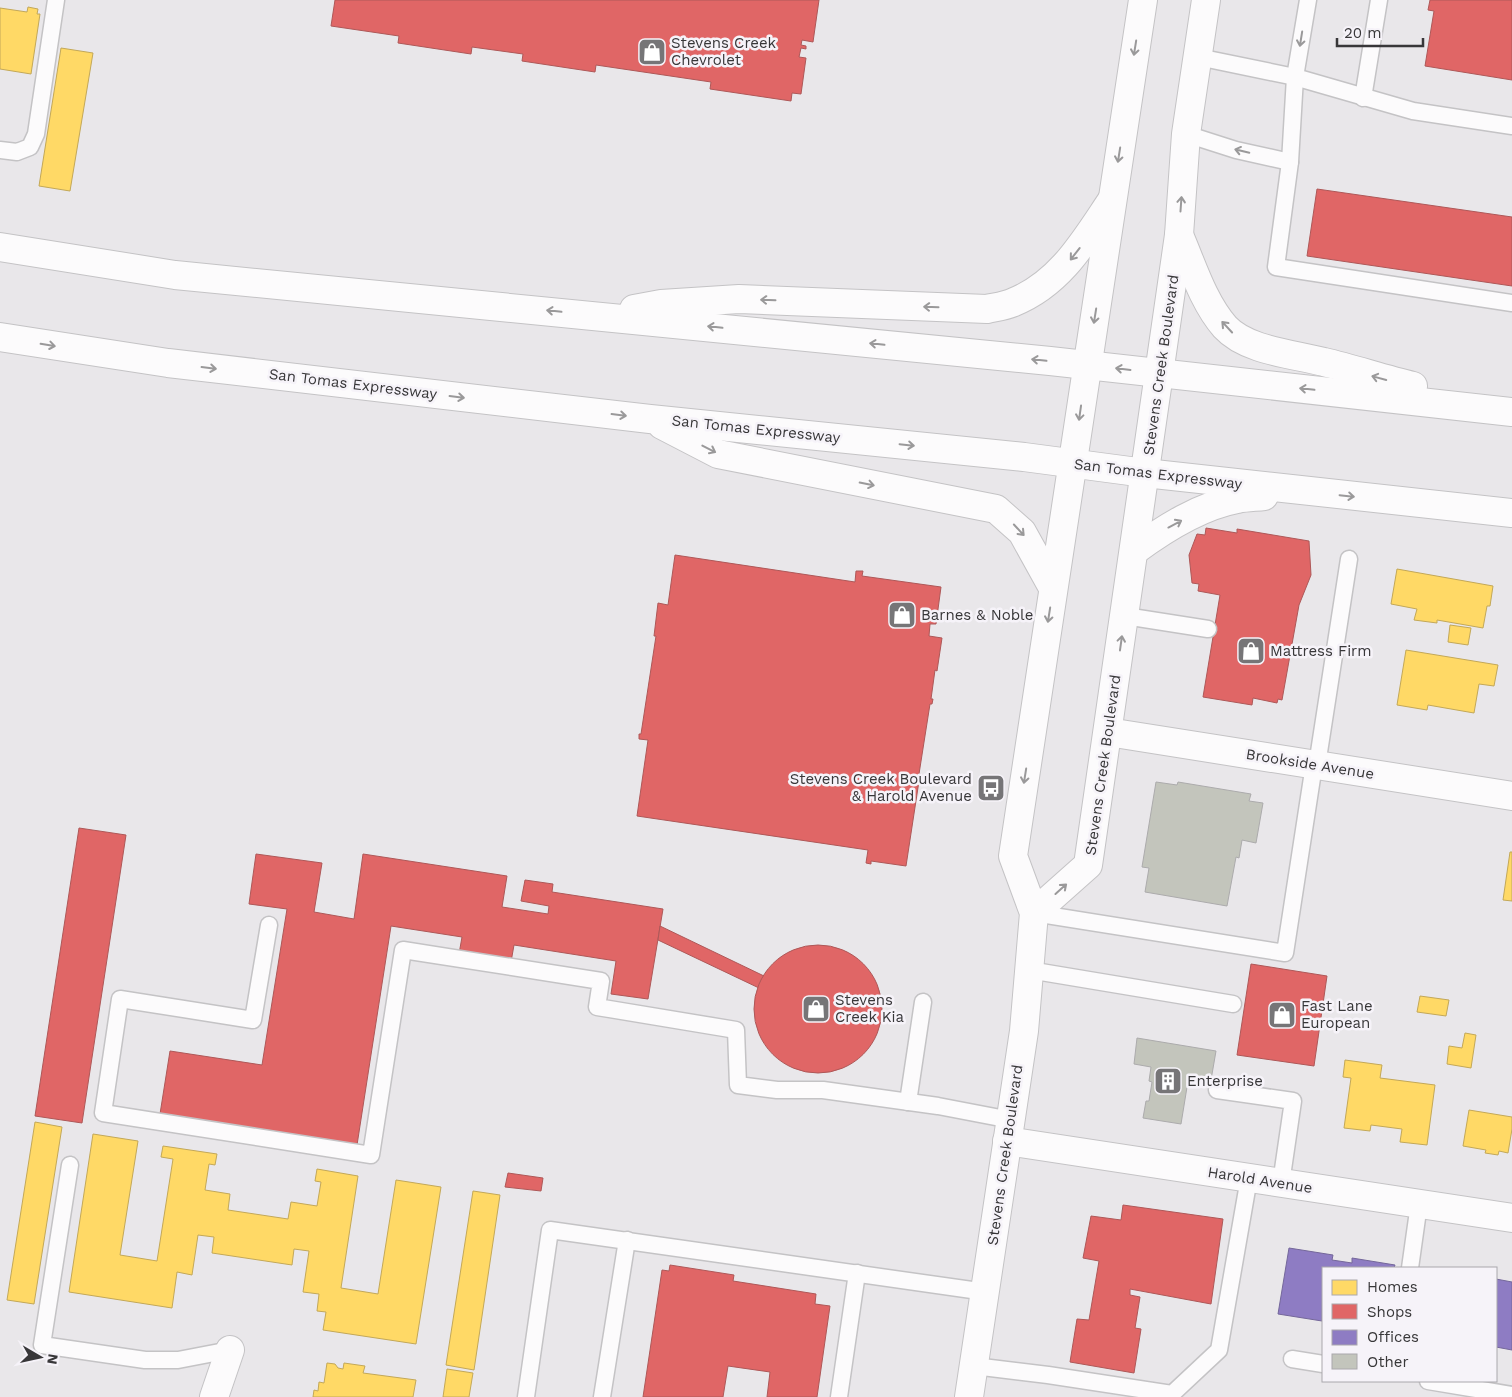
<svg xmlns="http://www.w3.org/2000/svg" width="1512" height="1397" viewBox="0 0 1512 1397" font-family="'Work Sans',sans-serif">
  <rect width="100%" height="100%" fill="#e9e7ea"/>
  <g fill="#ffd966" stroke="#c3a858">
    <polygon points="28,7 38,9 37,14 40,14 31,74 0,69 0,8 27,12"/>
    <polygon points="61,48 93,53 70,191 39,186"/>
    <polygon points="1397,569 1493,586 1490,606 1487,606 1483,628 1437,620 1437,623 1414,620 1417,609 1391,604"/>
    <polygon points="1450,625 1471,628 1468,645 1448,642"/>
    <polygon points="1406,650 1498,665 1494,686 1479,684 1474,713 1428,705 1427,710 1397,705"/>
    <polygon points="1510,852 1512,852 1512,901 1503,900"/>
    <polygon points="1420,996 1449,1000 1446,1016 1417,1012"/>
    <polygon points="1465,1033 1476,1035 1471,1068 1447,1064 1449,1046 1462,1048"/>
    <polygon points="1345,1060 1382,1065 1380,1078 1435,1085 1427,1145 1400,1142 1402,1129 1371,1125 1370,1131 1344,1128 1351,1078 1343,1077"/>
    <polygon points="1469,1110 1512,1117 1512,1129 1508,1153 1499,1151 1498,1155 1485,1153 1486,1150 1463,1146"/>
    <polygon points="35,1122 62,1127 34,1304 7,1300"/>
    <polygon points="93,1134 138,1141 120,1255 157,1261 173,1159 161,1157 163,1146 217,1154 215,1165 209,1164 205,1190 230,1194 228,1210 288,1219 291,1202 317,1206 321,1182 315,1181 317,1169 358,1176 341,1288 378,1294 396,1180 441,1187 416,1344 323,1330 326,1312 317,1311 319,1294 303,1292 309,1251 294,1249 292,1265 212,1253 214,1237 198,1235 192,1275 177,1272 172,1308 69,1292"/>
    <polygon points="473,1191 500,1195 474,1370 446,1365"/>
    <polygon points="327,1363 335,1364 338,1368 343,1369 344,1363 365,1366 363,1373 416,1380 413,1397 313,1397 314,1390 318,1391 319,1382 324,1383"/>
    <polygon points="447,1369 473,1373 469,1397 443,1397"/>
  </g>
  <g fill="#e06666" stroke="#ae5858">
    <polygon points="335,0 819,0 813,42 802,40 801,45 806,46 806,49 801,48 799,57 806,58 801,94 792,93 791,101 710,89 711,82 596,65 595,72 522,61 523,54 472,47 471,54 398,43 399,36 331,26"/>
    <polygon points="1430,0 1512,0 1512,80 1425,66 1434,11 1428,10"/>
    <polygon points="1317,189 1512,217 1512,286 1307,256"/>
    <polygon points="1206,528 1237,533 1237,529 1309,541 1311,575 1299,605 1282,700 1278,699 1277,703 1253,698 1252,705 1203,697 1220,595 1198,591 1199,584 1192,583 1189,555 1197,534 1205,535"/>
    <polygon points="675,555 855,582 856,571 863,571 862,576 941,587 936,624 930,624 929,636 942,638 937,671 935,670 931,699 933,699 932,704 930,704 919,774 924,775 923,782 919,781 906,866 871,861 871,864 866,863 868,850 637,816 648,740 639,739 639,734 641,734 656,636 654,636 658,603 668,605"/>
    <polygon points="79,828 126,835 82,1123 35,1116"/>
    <polygon points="256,854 322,863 314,912 354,919 363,854 507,876 502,907 548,914 549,906 521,901 525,880 553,884 552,892 663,909 648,999 611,994 616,961 514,945 511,962 459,954 462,937 391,926 357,1145 160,1114 170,1051 262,1065 287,909 249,904"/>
    <polygon points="660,926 764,976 759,988 658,940"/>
    <circle cx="818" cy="1009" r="64"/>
    <polygon points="1251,964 1327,976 1314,1066 1237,1055"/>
    <polygon points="508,1173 543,1178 541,1191 505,1187"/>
    <polygon points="1123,1205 1223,1219 1211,1304 1130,1289 1130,1295 1140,1297 1135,1328 1141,1329 1134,1373 1070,1362 1077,1319 1089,1320 1099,1261 1083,1258 1091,1216 1121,1220"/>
    <polygon points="670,1265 734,1275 733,1281 816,1294 815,1304 830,1306 817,1397 767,1397 770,1372 728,1366 723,1397 643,1397 662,1270 669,1271"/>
  </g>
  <g fill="#8e7cc3" stroke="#74679a">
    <polygon points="1289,1248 1333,1255 1332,1260 1352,1263 1352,1258 1395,1265 1394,1268 1323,1268 1322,1321 1278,1314"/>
    <polygon points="1496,1279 1512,1282 1512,1350 1496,1347"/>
  </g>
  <g fill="#c3c5bc" stroke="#acabac">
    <polygon points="1156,782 1177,785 1178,782 1251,794 1249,801 1263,803 1256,843 1242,840 1239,858 1236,857 1227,906 1145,892 1149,868 1142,867"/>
    <polygon points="1137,1038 1216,1051 1211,1080 1207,1080 1207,1084 1188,1081 1181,1124 1143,1118 1146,1101 1149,1101 1152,1082 1149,1081 1151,1067 1134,1064"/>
  </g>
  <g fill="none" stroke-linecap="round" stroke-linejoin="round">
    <defs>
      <g id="lane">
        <polyline points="1308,0 1295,77 1290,162 1276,267 1512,303"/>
        <polyline points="1198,57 1295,77 1413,111 1512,126"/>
        <polyline points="1363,98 1379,0"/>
        <polyline points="1186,134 1236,150 1290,162"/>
        <polyline points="0,150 17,152 30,147 36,134 56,0"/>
        <polyline points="1125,616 1208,629"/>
        <polyline points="1317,765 1349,559"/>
        <polyline points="1034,913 1285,953 1314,765"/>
        <polyline points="269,925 253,1020 120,999 103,1113 371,1155 403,950 601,981 597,1007 736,1030 738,1085 777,1090 823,1090 938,1106 1011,1120"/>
        <polyline points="1029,970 1233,1004"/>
        <polyline points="1217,1090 1293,1101 1281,1183"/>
        <polyline points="908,1102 923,1002"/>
        <polyline points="70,1165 42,1345 145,1360 178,1360 230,1350"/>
        <polyline points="1410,1268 1419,1204"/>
        <polyline points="1292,1359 1323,1364"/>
        <polyline points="974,1366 1048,1375 1172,1394 1219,1350 1249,1178"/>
        <polyline points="1428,1381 1512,1395"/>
        <polyline points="526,1397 550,1230 986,1292"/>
        <polyline points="602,1397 627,1240"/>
        <polyline points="839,1397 857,1273"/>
      </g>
      <g id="street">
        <polyline points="1108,732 1512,796"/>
        <polyline points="1007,1141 1512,1218"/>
        <polyline points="214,1397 230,1350"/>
      </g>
      <g id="primary">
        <polyline points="1034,913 1088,865 1179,235 1186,134 1206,0"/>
        <polyline points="969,1397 1024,1031 1034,913 1013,856 1143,0"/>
      </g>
      <g id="highway">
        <path d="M1179 235C1192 265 1203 302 1225 327 1247 351 1294 354 1324 362 1354 369 1383 379 1413 386"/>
        <polyline points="0,247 175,275 1050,361 1512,412"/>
        <path d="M634 309 661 304 739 299 987 309C996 307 1006 306 1014 302 1061 283 1085 240 1112 200"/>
        <polyline points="0,337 168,363 650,419 1024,457 1145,473 1512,513"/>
        <polyline points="662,425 718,454 996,509 1022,532 1053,588"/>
        <path d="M1134 551C1165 528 1200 506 1237 499 1246 497 1256 497 1264 496"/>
      </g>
    </defs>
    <use href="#lane" stroke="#c4c3c5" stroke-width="19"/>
    <use href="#street" stroke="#c4c3c5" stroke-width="30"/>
    <use href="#primary" stroke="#c4c3c5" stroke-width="30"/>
    <use href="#highway" stroke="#c4c3c5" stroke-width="30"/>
    <use href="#lane" stroke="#fcfbfc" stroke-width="16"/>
    <use href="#street" stroke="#fcfbfc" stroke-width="28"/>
    <use href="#primary" stroke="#fcfbfc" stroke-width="28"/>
    <use href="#highway" stroke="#fcfbfc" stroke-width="28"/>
  </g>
  <defs><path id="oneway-shaft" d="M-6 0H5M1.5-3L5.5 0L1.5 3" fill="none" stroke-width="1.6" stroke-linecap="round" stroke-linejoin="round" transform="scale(1.25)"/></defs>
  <g stroke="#9a999a">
    <use href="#oneway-shaft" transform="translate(1301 39) rotate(99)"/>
    <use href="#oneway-shaft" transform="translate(1135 48) rotate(99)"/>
    <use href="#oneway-shaft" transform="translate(1242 151) rotate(-167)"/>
    <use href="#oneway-shaft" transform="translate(1119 155) rotate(99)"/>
    <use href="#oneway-shaft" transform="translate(1181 204) rotate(-86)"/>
    <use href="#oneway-shaft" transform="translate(1075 254) rotate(128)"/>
    <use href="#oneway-shaft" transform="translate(768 300) rotate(-178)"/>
    <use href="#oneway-shaft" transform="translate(931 307) rotate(-178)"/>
    <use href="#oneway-shaft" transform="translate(554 311) rotate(-174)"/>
    <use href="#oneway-shaft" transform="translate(1095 316) rotate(99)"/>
    <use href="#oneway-shaft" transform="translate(715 327) rotate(-174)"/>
    <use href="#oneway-shaft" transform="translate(1227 327) rotate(-133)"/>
    <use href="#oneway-shaft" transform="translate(877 344) rotate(-174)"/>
    <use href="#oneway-shaft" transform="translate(48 345) rotate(9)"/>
    <use href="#oneway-shaft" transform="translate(1039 360) rotate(-174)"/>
    <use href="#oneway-shaft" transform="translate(209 368) rotate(7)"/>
    <use href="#oneway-shaft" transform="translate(1123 369) rotate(-173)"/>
    <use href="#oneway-shaft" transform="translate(1379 378) rotate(-165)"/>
    <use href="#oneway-shaft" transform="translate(1307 389) rotate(-174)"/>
    <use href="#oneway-shaft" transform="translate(457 397) rotate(7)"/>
    <use href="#oneway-shaft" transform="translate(1080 413) rotate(98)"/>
    <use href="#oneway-shaft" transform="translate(619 415) rotate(7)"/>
    <use href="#oneway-shaft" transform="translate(907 445) rotate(6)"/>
    <use href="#oneway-shaft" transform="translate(709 449) rotate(27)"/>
    <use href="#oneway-shaft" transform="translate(867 484) rotate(11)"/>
    <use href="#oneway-shaft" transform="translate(1347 496) rotate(6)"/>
    <use href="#oneway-shaft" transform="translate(1175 524) rotate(-28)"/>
    <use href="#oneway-shaft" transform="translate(1019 530) rotate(47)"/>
    <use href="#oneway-shaft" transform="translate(1049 615) rotate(99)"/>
    <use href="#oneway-shaft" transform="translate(1121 643) rotate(-82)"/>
    <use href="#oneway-shaft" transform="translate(1025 776) rotate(99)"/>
    <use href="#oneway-shaft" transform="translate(1061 889) rotate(-42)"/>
  </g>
  <defs>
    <symbol id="shop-square" viewBox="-11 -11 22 22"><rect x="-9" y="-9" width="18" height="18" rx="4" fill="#767577" stroke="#f6f3f9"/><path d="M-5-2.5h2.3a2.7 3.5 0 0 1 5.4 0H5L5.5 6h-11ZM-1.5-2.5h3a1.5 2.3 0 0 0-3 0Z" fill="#fff"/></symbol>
    <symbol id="bus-square" viewBox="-11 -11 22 22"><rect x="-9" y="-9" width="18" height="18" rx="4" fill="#767577" stroke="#f6f3f9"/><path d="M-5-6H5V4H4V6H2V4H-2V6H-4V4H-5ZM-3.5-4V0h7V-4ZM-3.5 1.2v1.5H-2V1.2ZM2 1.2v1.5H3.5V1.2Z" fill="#fff"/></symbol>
    <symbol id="building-square" viewBox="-11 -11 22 22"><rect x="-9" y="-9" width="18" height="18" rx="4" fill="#767577" stroke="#f6f3f9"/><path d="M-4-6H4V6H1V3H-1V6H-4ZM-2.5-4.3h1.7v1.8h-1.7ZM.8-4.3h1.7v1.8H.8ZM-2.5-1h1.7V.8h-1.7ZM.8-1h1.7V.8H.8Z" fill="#fff"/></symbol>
  </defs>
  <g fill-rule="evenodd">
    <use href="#shop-square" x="636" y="36" width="32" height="32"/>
    <use href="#shop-square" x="886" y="599" width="32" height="32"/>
    <use href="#shop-square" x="1235" y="635" width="32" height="32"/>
    <use href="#bus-square" x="975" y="772" width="32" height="32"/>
    <use href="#shop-square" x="800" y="993" width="32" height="32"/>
    <use href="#shop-square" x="1266" y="999" width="32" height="32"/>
    <use href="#building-square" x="1152" y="1065" width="32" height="32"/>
  </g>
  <g text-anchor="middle" stroke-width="5" stroke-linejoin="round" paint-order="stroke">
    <g font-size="15" fill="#383739" stroke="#f6f3f9" text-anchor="start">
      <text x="671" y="48">Stevens Creek<tspan x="671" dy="17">Chevrolet</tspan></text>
      <text x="921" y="620">Barnes &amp; Noble</text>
      <text x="1270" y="656">Mattress Firm</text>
      <text x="972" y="784" text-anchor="end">Stevens Creek Boulevard<tspan x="972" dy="17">&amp; Harold Avenue</tspan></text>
      <text x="835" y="1005">Stevens<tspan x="835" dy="17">Creek Kia</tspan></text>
      <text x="1301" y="1011">Fast Lane<tspan x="1301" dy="17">European</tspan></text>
      <text x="1187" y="1086">Enterprise</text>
    </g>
    <g font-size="15" fill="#383739" stroke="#f6f3f9">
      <text transform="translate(1161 365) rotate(-82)" y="5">Stevens Creek Boulevard</text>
      <text transform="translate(353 384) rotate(7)" y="5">San Tomas Expressway</text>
      <text transform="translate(756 429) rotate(6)" y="5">San Tomas Expressway</text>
      <text transform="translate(1158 474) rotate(7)" y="5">San Tomas Expressway</text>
      <text transform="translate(1310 764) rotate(9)" y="5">Brookside Avenue</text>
      <text transform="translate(1103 765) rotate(-82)" y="5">Stevens Creek Boulevard</text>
      <text transform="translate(1005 1155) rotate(-82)" y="5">Stevens Creek Boulevard</text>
      <text transform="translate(1260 1180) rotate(9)" y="5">Harold Avenue</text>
    </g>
  </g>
  <rect x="1322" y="1267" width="175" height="115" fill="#f6f3f9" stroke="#aaa8ac"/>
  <rect x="1332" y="1280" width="25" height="15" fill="#ffd966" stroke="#aaa8ac"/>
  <text x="1367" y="1292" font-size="15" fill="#383739">Homes</text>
  <rect x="1332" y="1304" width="25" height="15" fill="#e06666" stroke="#aaa8ac"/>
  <text x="1367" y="1317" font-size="15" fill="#383739">Shops</text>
  <rect x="1332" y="1330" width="25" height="15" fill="#8e7cc3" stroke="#aaa8ac"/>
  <text x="1367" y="1342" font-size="15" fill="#383739">Offices</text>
  <rect x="1332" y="1354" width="25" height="15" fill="#c3c5bc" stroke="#aaa8ac"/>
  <text x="1367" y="1367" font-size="15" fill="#383739">Other</text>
  <g transform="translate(40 1357) rotate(99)" stroke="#f6f3f9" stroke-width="4" paint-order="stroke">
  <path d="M0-4L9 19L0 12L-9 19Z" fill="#383739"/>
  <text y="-8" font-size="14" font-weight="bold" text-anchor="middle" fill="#383739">N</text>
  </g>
  <path d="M1337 38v8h86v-8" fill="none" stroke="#383739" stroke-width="2.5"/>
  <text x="1344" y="38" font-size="15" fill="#383739" stroke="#f6f3f9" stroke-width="4" paint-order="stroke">20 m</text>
</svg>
